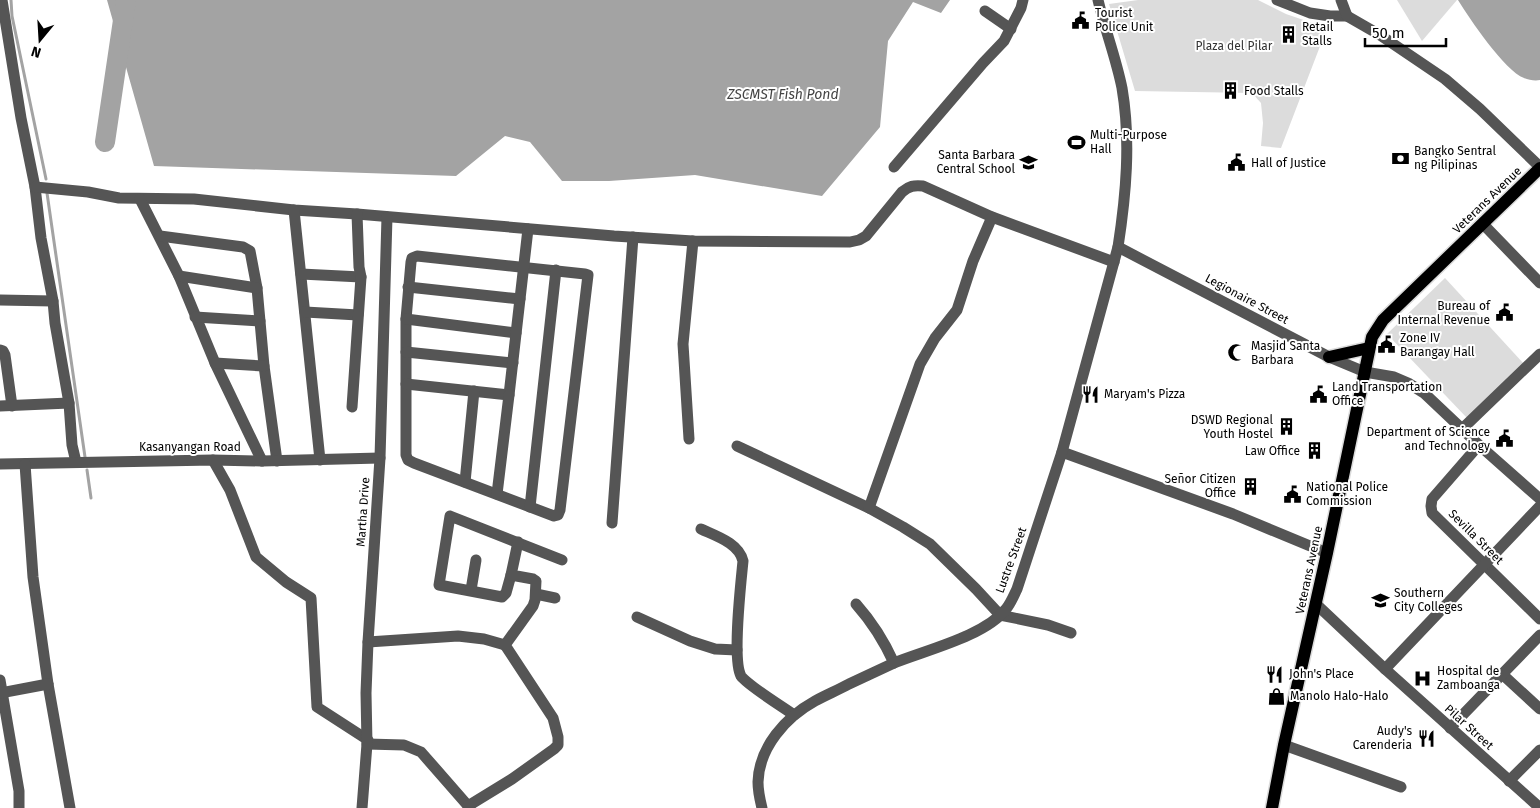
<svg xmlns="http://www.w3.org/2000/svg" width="1540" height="808" viewBox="0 0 1540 808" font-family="'Fira Sans',sans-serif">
  <rect width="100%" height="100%" fill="#fff"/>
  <g fill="#dcdcdc">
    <polygon points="1138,0 1258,0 1286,14 1327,28 1281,148 1261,146 1263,123 1261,103 1252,93 1135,91 1109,4"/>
    <polygon points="1397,0 1457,0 1422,41"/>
    <polygon points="1445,278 1524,364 1467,418 1387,334"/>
  </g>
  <g fill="#a3a3a3">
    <polygon points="107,0 950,0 941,13 913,2 888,41 880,127 822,196 695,175 609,181 562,181 530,142 505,136 456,176 154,166"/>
    <path d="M1458 0H1540V80C1535 81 1529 80 1524 78 1505 71 1469 18 1458 0Z"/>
  </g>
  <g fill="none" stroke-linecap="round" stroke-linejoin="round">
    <g stroke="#a3a3a3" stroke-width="3">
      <polyline points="11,0 12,16 46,179"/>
      <polyline points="47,193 85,457"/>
      <polyline points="87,470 91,498"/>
    </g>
    <polyline stroke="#a3a3a3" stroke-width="20" points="105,142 126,0"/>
    <defs>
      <g id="major">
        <polyline points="1329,357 1369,348"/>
        <polyline points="1272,808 1284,745 1327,553 1372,337 1383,320 1540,168"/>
      </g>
    </defs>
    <use href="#major" stroke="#dbdbdb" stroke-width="15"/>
    <g stroke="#555" stroke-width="11">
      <polyline points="2,0 21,118 35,187 41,238 53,301 55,323 69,403 72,445 76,462"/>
      <polyline points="1277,0 1310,13 1330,16 1347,16 1380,35 1445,79 1480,109 1540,167"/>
      <polyline points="1341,0 1347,16"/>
      <polyline points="985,11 1011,29"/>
      <polyline points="894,167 983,63 1004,41 1021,8 1023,0"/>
      <path d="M35 187 88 192 119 198 194 199 294 210 357 214 614 236 693 241 850 242 859 240 866 236 902 192C909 186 914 185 923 186L992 217 1114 262"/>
      <polyline points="140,199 179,276 215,363 262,461"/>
      <polyline points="294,210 320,460"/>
      <polyline points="1483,224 1540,283"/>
      <polyline points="160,236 243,247 250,251 257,288 264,366 277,461"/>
      <polyline points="1118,247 1329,357 1365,372 1394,377 1408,383 1424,393 1479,445 1540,499"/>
      <polygon points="417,256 585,274 588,275 560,510 558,515 554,516 414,463 408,460 406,455 406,319 411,262 412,258"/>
      <polyline points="301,274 361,277"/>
      <polyline points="179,276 257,288"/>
      <polyline points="408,287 520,299"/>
      <polyline points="0,300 53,301"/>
      <polyline points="305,312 358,315"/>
      <polyline points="195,317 260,321"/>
      <polyline points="406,319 516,333"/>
      <polyline points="0,350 3,351 5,355 12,406"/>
      <polyline points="406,352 513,363"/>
      <polyline points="215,363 264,366"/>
      <polyline points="406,384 509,395 528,229"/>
      <polyline points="0,406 69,403"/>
      <polyline points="352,407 361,277 359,267 357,214"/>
      <polyline points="1462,429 1540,354"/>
      <polyline points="689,439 683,344 693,241"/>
      <polyline points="1479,445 1432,499 1431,506 1432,513 1540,619"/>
      <polyline points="737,446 869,508 903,527 930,544 976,589 1000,615 1048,625 1071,633"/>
      <polyline points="1062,452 1233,514 1327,553"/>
      <polyline points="213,460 230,490 256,557 286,582 311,598 317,707 368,740"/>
      <polyline points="0,464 213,460 262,461 380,458"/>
      <polyline points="25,464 33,577 48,684 70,808"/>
      <polyline points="465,482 474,391"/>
      <polyline points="497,494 509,395"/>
      <polyline points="530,507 556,270"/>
      <polyline points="869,508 920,364 935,338 957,310 973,261 992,217"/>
      <polyline points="612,523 633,237"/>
      <path d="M701 529C716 536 739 543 743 561 741 582 732 660 741 676 747 685 783 707 794 715"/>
      <polyline points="511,575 506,593 502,597 439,585 450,516 562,560"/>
      <polyline points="471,590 476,560"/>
      <polyline points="536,594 555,598"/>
      <path d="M856 604C872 622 884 641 894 663"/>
      <polyline points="1316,604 1385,669 1540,808"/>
      <polyline points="637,617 690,641 715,649 737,650"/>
      <polyline points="368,642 458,636 484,639 505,645"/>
      <polyline points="1385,669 1540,506"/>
      <polyline points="1502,674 1540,709"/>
      <polyline points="0,680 19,791 19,808"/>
      <polyline points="0,693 48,684"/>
      <polyline points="1450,728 1540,635"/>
      <polyline points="367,744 404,745 421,752 470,808"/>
      <polyline points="1284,745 1401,787"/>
      <polyline points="1509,781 1540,750"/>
      <polyline points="468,806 512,779 554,749 558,745 558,737 553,718 505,645 533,606 535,600 536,581 533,579 511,575 518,542"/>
      <polyline points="362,808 367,744 366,693 368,642 380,458 387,217"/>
      <path d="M762 808C760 800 758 790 758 782 759 747 786 717 815 701 826 695 838 690 849 684 864 677 879 670 894 663 926 650 985 636 1006 609 1011 603 1014 595 1017 589L1062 452 1118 247C1126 195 1131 141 1122 88 1116 58 1105 30 1098 0"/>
    </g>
    <use href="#major" stroke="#000" stroke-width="12"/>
  </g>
  <defs>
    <symbol id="civic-bare" viewBox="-9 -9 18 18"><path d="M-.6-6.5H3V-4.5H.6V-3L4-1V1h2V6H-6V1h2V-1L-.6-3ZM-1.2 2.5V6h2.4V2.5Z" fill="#000" stroke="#fff" stroke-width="2.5" paint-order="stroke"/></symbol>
    <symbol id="building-bare" viewBox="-9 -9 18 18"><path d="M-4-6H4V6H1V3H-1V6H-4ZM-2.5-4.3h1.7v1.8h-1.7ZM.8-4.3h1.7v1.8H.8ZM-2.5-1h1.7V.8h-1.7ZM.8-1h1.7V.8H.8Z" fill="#000" stroke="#fff" stroke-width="2.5" paint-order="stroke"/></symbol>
    <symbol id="stadium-bare" viewBox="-9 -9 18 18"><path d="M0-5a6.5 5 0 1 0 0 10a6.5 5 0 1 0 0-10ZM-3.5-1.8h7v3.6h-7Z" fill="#000" stroke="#fff" stroke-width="2.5" paint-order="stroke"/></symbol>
    <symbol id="bank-bare" viewBox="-9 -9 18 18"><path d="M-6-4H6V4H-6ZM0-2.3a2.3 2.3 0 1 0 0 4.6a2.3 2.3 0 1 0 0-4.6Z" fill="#000" stroke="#fff" stroke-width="2.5" paint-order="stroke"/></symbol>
    <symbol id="school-bare" viewBox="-9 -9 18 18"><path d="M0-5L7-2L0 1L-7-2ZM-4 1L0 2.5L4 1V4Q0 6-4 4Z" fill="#000" stroke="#fff" stroke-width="2.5" paint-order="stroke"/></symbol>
    <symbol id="mosque-bare" viewBox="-9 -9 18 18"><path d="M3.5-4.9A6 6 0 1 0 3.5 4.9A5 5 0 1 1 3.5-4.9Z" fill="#000" stroke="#fff" stroke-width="2.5" paint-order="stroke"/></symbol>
    <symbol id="restaurant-bare" viewBox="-9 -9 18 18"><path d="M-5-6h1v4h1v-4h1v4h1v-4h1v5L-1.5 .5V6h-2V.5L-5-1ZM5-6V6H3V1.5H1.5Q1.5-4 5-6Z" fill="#000" stroke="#fff" stroke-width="2.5" paint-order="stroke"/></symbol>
    <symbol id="university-bare" viewBox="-9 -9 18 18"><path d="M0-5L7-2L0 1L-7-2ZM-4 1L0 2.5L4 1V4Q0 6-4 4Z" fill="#000" stroke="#fff" stroke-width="2.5" paint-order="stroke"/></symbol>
    <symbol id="hospital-bare" viewBox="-9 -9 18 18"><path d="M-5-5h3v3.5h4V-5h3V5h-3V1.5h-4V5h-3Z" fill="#000" stroke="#fff" stroke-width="2.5" paint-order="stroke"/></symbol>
    <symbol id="shop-bare" viewBox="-9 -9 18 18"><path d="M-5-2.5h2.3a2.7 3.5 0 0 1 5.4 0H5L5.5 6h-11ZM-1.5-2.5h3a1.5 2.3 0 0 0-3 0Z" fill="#000" stroke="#fff" stroke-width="2.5" paint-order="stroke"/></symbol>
  </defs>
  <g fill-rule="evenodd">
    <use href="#civic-bare" x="1068" y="8" width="25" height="25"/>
    <use href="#building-bare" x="1276" y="22" width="25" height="25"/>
    <use href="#building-bare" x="1218" y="78" width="25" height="25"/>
    <use href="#stadium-bare" x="1064" y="130" width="25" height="25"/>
    <use href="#bank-bare" x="1388" y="146" width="25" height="25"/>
    <use href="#school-bare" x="1016" y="150" width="25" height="25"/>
    <use href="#civic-bare" x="1224" y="150" width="25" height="25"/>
    <use href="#civic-bare" x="1492" y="300" width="25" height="25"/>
    <use href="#civic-bare" x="1374" y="332" width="25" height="25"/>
    <use href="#mosque-bare" x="1224" y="340" width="25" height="25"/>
    <use href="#restaurant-bare" x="1078" y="382" width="25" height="25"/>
    <use href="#civic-bare" x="1306" y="382" width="25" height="25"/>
    <use href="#building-bare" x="1274" y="414" width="25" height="25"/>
    <use href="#civic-bare" x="1492" y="426" width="25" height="25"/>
    <use href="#building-bare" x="1302" y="438" width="25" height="25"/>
    <use href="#building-bare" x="1238" y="474" width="25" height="25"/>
    <use href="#civic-bare" x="1280" y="482" width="25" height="25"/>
    <use href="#university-bare" x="1368" y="588" width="25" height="25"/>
    <use href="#restaurant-bare" x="1262" y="662" width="25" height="25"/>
    <use href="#hospital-bare" x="1410" y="666" width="25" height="25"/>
    <use href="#shop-bare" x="1264" y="684" width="25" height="25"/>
    <use href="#restaurant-bare" x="1414" y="726" width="25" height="25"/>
  </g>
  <g text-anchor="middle" stroke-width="4" stroke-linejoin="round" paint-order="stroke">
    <g font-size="12" fill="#000" stroke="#fff" text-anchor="start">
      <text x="1095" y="17">Tourist<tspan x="1095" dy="14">Police Unit</tspan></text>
      <text x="1302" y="31">Retail<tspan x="1302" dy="14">Stalls</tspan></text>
      <text x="1244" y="95">Food Stalls</text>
      <text x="1090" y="139">Multi-Purpose<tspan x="1090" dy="14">Hall</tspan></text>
      <text x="1414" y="155">Bangko Sentral<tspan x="1414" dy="14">ng Pilipinas</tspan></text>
      <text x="1015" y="159" text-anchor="end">Santa Barbara<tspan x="1015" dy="14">Central School</tspan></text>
      <text x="1251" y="167">Hall of Justice</text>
      <text x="1490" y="310" text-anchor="end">Bureau of<tspan x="1490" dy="14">Internal Revenue</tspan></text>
      <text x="1400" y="342">Zone IV<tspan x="1400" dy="14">Barangay Hall</tspan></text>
      <text x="1251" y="350">Masjid Santa<tspan x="1251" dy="14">Barbara</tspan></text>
      <text x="1332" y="391">Land Transportation<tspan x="1332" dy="14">Office</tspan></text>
      <text x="1104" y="398">Maryam's Pizza</text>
      <text x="1273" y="424" text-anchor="end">DSWD Regional<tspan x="1273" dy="14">Youth Hostel</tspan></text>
      <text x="1490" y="436" text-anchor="end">Department of Science<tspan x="1490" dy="14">and Technology</tspan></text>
      <text x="1300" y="455" text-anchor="end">Law Office</text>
      <text x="1236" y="483" text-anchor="end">Señor Citizen<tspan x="1236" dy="14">Office</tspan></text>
      <text x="1306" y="491">National Police<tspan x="1306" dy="14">Commission</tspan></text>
      <text x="1394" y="597">Southern<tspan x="1394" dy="14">City Colleges</tspan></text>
      <text x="1437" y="675">Hospital de<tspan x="1437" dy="14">Zamboanga</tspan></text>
      <text x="1289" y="678">John's Place</text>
      <text x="1290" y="700">Manolo Halo-Halo</text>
      <text x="1412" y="735" text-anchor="end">Audy's<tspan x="1412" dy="14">Carenderia</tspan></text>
    </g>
    <g font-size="12" fill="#333" stroke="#fff">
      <text x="1234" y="50">Plaza del Pilar</text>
    </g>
    <g font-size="12" fill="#000" stroke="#fff">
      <text transform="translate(1487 200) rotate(-44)" y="4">Veterans Avenue</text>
      <text transform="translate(1247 299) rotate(28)" y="4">Legionaire Street</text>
      <text x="190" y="451">Kasanyangan Road</text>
      <text transform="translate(363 512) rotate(-86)" y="4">Martha Drive</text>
      <text transform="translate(1476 537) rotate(45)" y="4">Sevilla Street</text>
      <text transform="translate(1011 560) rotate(-70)" y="4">Lustre Street</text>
      <text transform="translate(1309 570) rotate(-78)" y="4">Veterans Avenue</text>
      <text transform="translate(1469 727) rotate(42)" y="4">Pilar Street</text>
    </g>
    <g font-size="14" font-style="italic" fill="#444" stroke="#fff">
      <text x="783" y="99">ZSCMST Fish Pond</text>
    </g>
  </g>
  <g transform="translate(40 40) rotate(198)" stroke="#ffffff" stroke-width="4" paint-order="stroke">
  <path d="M0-4L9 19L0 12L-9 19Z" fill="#000000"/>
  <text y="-8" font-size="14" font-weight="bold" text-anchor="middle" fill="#000000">N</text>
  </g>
  <path d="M1365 38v8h81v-8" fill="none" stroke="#000000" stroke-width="2.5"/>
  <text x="1372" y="38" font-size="15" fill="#000000" stroke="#ffffff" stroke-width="4" paint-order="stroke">50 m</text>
</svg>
